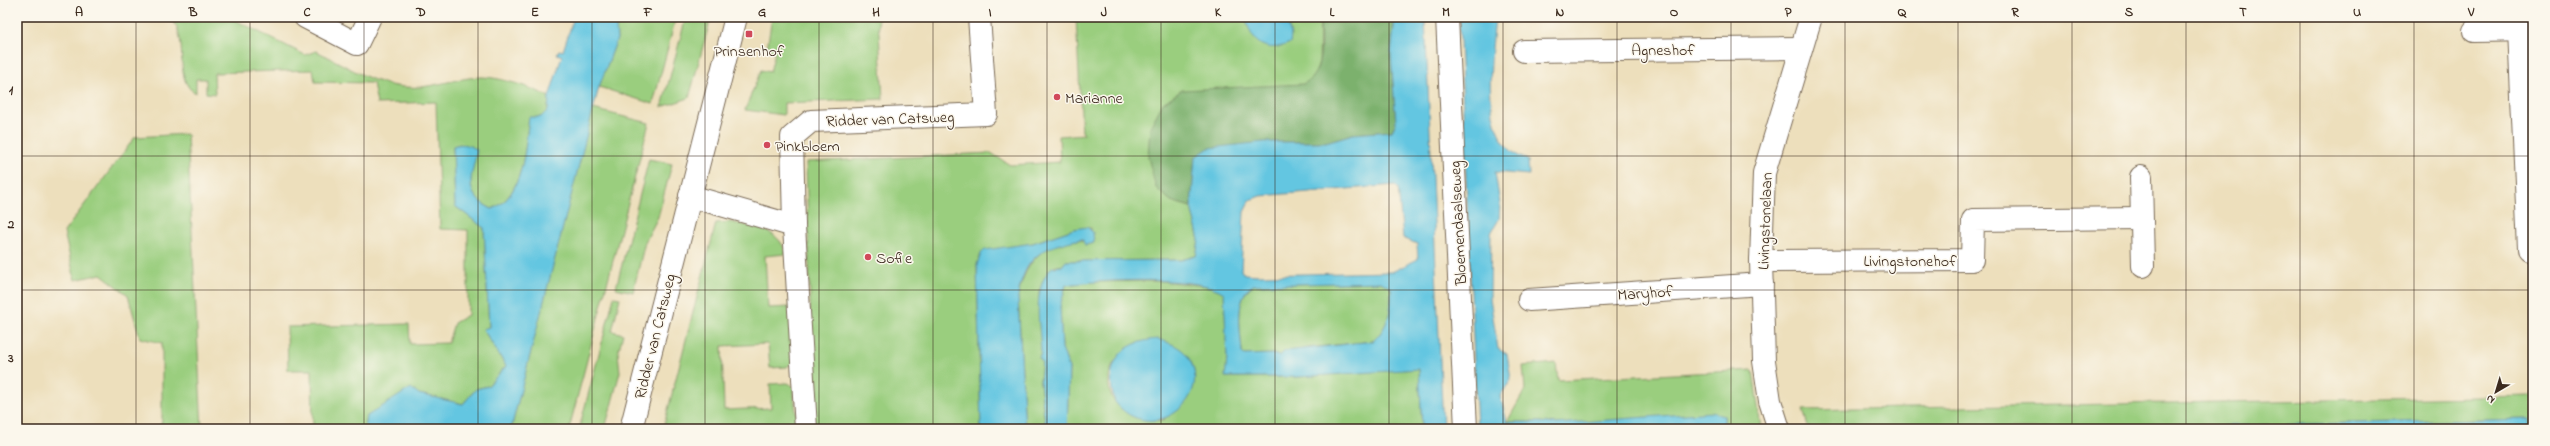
<svg xmlns="http://www.w3.org/2000/svg" width="2550" height="446" viewBox="0 0 2550 446" font-family="'Indie Flower',sans-serif">
  <rect width="100%" height="100%" fill="#fbf7ec"/>
  <filter id="ink" filterUnits="userSpaceOnUse"><feTurbulence type="fractalNoise" baseFrequency=".025" numOctaves="2"/><feDisplacementMap in="SourceGraphic" scale="8" xChannelSelector="R" yChannelSelector="G"/><feConvolveMatrix kernelMatrix="1 2 1 2 8 2 1 2 1" color-interpolation-filters="sRGB"/></filter>
  <filter id="wash" filterUnits="userSpaceOnUse"><feTurbulence type="fractalNoise" baseFrequency=".012" numOctaves="4" result="noise"/><feDisplacementMap in="SourceGraphic" scale="16" xChannelSelector="R" yChannelSelector="G"/><feGaussianBlur stdDeviation="0.9" result="paint"/><feColorMatrix in="noise" values="0 0 0 0 0 0 0 0 0 0 0 0 0 0 0 0 0 1.4 0 .05"/><feComposite in="paint" operator="in"/></filter>
  <g filter="url(#wash)">
    <rect width="100%" height="100%" fill="#eddfbc"/>
    <g fill="#9ace7e" stroke="#6a7c4e" fill-rule="evenodd">
      <path d="M169 17H229L305 55 316 51C344 64 373 85 404 87 430 90 456 77 482 77 500 77 534 88 549 97L548 110 541 117 529 118C525 147 524 196 492 209 461 194 472 177 476 150L460 144 453 146 455 206 484 228 489 328 483 329 506 366 488 386 476 389 463 404 419 394 367 416 365 429H313L312 370H288L287 327 409 324 410 344 448 343 454 323 468 315V230L440 229 436 102 377 104 373 83 315 82 313 70 214 73 215 94 206 93V79H196V93C171 81 192 36 169 17Z"/>
      <polygon points="620,17 676,17 653,104 599,87 617,39 616,25"/>
      <polygon points="686,17 711,17 689,98 662,107"/>
      <polygon points="772,17 878,17 883,99 784,103 784,115 745,110 761,70 770,72 775,52 767,49"/>
      <path d="M1076 17H1246L1291 36 1286 17H1320L1319 70 1310 81 1303 84 1171 201 1191 207 1199 240 1196 256 1181 260 1066 261 1062 266 1055 265 1044 280 1039 291 1041 353 1039 358 1042 362 1040 382 1046 429H1025L1018 297C1024 259 1053 230 1094 243L1091 228 1074 229 1033 243 981 253 977 265 981 429H814L806 162 991 153 1010 165 1060 162 1059 136 1085 134 1082 132Z"/>
      <polygon points="593,109 649,123 569,429 511,429"/>
      <polygon points="187,134 202,429 159,429 162,421 162,343 140,338 128,295 101,274 75,280 64,232 135,137"/>
      <polygon points="649,159 672,164 658,217 645,242 633,292 616,288"/>
      <path d="M730 222C752 227 780 228 786 254L765 256 768 308 791 307 794 361 787 367 770 368 768 344 722 346 724 410 771 408 770 384 788 383 793 386 798 429H663L716 223Z"/>
      <path d="M1161 281 1216 287 1225 293 1227 358 1226 377H1298L1419 368 1422 429H1067L1069 368 1062 348 1060 306 1066 285 1089 282ZM1114 362H1191C1202 394 1183 400 1163 420 1128 423 1096 399 1114 362Z"/>
      <path d="M1381 282 1391 288C1392 308 1389 327 1373 341L1308 348 1280 357 1273 354 1244 355 1242 353C1241 334 1233 295 1254 285Z"/>
      <polygon points="614,297 620,298 612,331 623,334 618,353 620,372 605,429 579,429"/>
      <polygon points="1556,363 1558,380 1753,370 1761,429 1724,429 1724,416 1555,424 1540,422 1507,422 1525,390 1523,366"/>
      <polygon points="2533,396 2533,429 2531,429 2529,419 2090,429 1809,429 1803,410"/>
    </g>
    <path fill="#7bb16d" stroke="#5b6e46" d="M1320 17H1395L1391 55 1396 123 1392 131 1353 134 1326 142H1263L1195 157 1191 207 1171 201 1156 188 1148 157 1150 127 1163 103 1182 90 1303 84C1326 73 1320 40 1320 17Z"/>
    <g fill="#63c6e1" stroke="#4f7880" fill-rule="evenodd">
      <path d="M574 17H620L616 25 617 39 599 87 511 429H365L367 416 411 388 419 394 463 404 476 389 488 386 506 366 483 329 489 327 484 228 455 206 453 146C462 143 469 144 477 150 472 177 461 194 492 209 524 197 525 146 529 117H541L548 110 549 97 562 56 557 54 559 50 563 51Z"/>
      <path d="M1246 17H1286L1291 36 1290 43C1265 55 1250 42 1246 17Z"/>
      <path d="M1395 17H1425L1443 429H1422L1419 369 1298 377H1225L1227 358 1224 293C1199 275 1099 280 1066 285L1060 306 1062 348 1069 368 1067 429H1046L1040 382 1042 362 1039 358 1041 353C1040 325 1031 288 1052 267L1062 266 1066 261 1181 260 1196 256 1199 240 1191 207 1195 157 1209 148 1263 142H1326L1353 134 1392 131 1396 123 1391 55ZM1395 185 1398 188 1403 238 1417 244 1418 259 1392 272 1258 275 1245 274 1241 271 1244 212 1250 200 1260 196ZM1381 282 1391 288C1392 308 1389 327 1373 341L1285 351 1279 356 1273 354 1244 355 1242 353C1241 334 1233 294 1254 285Z"/>
      <path d="M1459 17H1495C1492 57 1476 144 1528 160L1529 175 1495 172 1500 204 1499 219 1491 233 1490 298 1498 349 1507 354 1511 380 1500 396 1507 422H1540L1555 424 1712 412 1724 416V429H1477Z"/>
      <path d="M1087 227 1093 232 1094 243 1085 245 1082 239C1043 246 1024 256 1018 297L1025 429H981L977 265 981 253 985 250 1033 243 1074 229Z"/>
      <path d="M1158 339C1167 342 1176 345 1183 351 1216 384 1173 434 1134 417 1126 414 1120 408 1115 402 1103 366 1119 341 1158 339Z"/>
      <polygon points="2530,419 2531,429 2090,429"/>
    </g>
  </g>
  <g filter="url(#ink)">
    <g fill="none" stroke-linecap="round" stroke-linejoin="round">
      <defs>
        <g id="minor">
          <polyline points="305,17 357,44 370,17"/>
          <polyline points="1447,17 1466,429"/>
          <polyline points="2519,30 2529,249 2533,249"/>
          <polyline points="2474,31 2533,30"/>
          <polyline points="1524,51 1801,48"/>
          <polyline points="2141,177 2143,266"/>
          <polyline points="690,196 794,226"/>
          <polyline points="1761,261 1972,260 1973,220 2141,218"/>
          <polyline points="1529,300 1762,284"/>
          <polyline points="631,429 736,17"/>
          <polyline points="806,429 794,226 792,137 811,121 986,114 979,17"/>
          <polyline points="1779,429 1770,401 1764,361 1761,261 1764,173 1811,17"/>
        </g>
      </defs>
      <use href="#minor" stroke="#796955" stroke-width="24"/>
      <use href="#minor" stroke="#fff" stroke-width="22"/>
    </g>
  </g>
  <path fill="none" stroke="#3b2a1e" stroke-width="1" stroke-opacity="0.55" d="M136 17V429M250 17V429M364 17V429M478 17V429M592 17V429M705 17V429M819 17V429M933 17V429M1047 17V429M1161 17V429M1275 17V429M1389 17V429M1503 17V429M1617 17V429M1731 17V429M1845 17V429M1958 17V429M2072 17V429M2186 17V429M2300 17V429M2414 17V429M17 156H2533M17 290H2533"/>
  <g fill="#d1495b" stroke="#fbf7ec" stroke-width="1.5">
    <rect x="745" y="30" width="8" height="8" rx="2"/>
    <circle cx="1057" cy="97" r="4"/>
    <circle cx="767" cy="145" r="4"/>
    <circle cx="868" cy="257" r="4"/>
  </g>
  <g text-anchor="middle" stroke-width="3" stroke-linejoin="round" paint-order="stroke">
    <g font-size="16" fill="#3b2a1e" stroke="#fbf7ec">
      <text x="1663" y="55">Agneshof</text>
      <text transform="translate(890 118) rotate(-2)" y="6">Ridder van Catsweg</text>
      <text transform="translate(1764 221) rotate(-88)" y="6">Livingstonelaan</text>
      <text transform="translate(1457 223) rotate(-93)" y="6">Bloemendaalseweg</text>
      <text x="1910" y="266">Livingstonehof</text>
      <text transform="translate(1645 292) rotate(-4)" y="6">Maryhof</text>
      <text transform="translate(654 336) rotate(-76)" y="6">Ridder van Catsweg</text>
    </g>
    <g font-size="16" fill="#3b2a1e" stroke="#fbf7ec" text-anchor="start">
      <text x="749" y="56" text-anchor="middle">Prinsenhof</text>
      <text x="1065" y="103">Marianne</text>
      <text x="775" y="151">Pinkbloem</text>
      <text x="876" y="263">Sofie</text>
    </g>
  </g>
  <rect width="2550" height="446" fill="none" stroke="#fbf7ec" stroke-width="44"/>
  <g transform="translate(2496 392) rotate(218)" stroke="#fbf7ec" stroke-width="3" paint-order="stroke">
  <path d="M0-3L7 15L0 10L-7 15Z" fill="#3b2a1e"/>
  <text y="-6" font-size="11" font-weight="bold" text-anchor="middle" fill="#3b2a1e">N</text>
  </g>
  <rect x="22" y="22" width="2506" height="402" fill="none" stroke="#3b2a1e" stroke-width="1.5"/>
  <g font-size="13" text-anchor="middle" font-weight="bold" fill="#3b2a1e">
    <text x="79" y="16">A</text>
    <text x="193" y="16">B</text>
    <text x="307" y="16">C</text>
    <text x="421" y="16">D</text>
    <text x="535" y="16">E</text>
    <text x="648" y="16">F</text>
    <text x="762" y="16">G</text>
    <text x="876" y="16">H</text>
    <text x="990" y="16">I</text>
    <text x="1104" y="16">J</text>
    <text x="1218" y="16">K</text>
    <text x="1332" y="16">L</text>
    <text x="1446" y="16">M</text>
    <text x="1560" y="16">N</text>
    <text x="1674" y="16">O</text>
    <text x="1788" y="16">P</text>
    <text x="1902" y="16">Q</text>
    <text x="2015" y="16">R</text>
    <text x="2129" y="16">S</text>
    <text x="2243" y="16">T</text>
    <text x="2357" y="16">U</text>
    <text x="2471" y="16">V</text>
    <text x="11" y="94">1</text>
    <text x="11" y="228">2</text>
    <text x="11" y="362">3</text>
  </g>
</svg>
